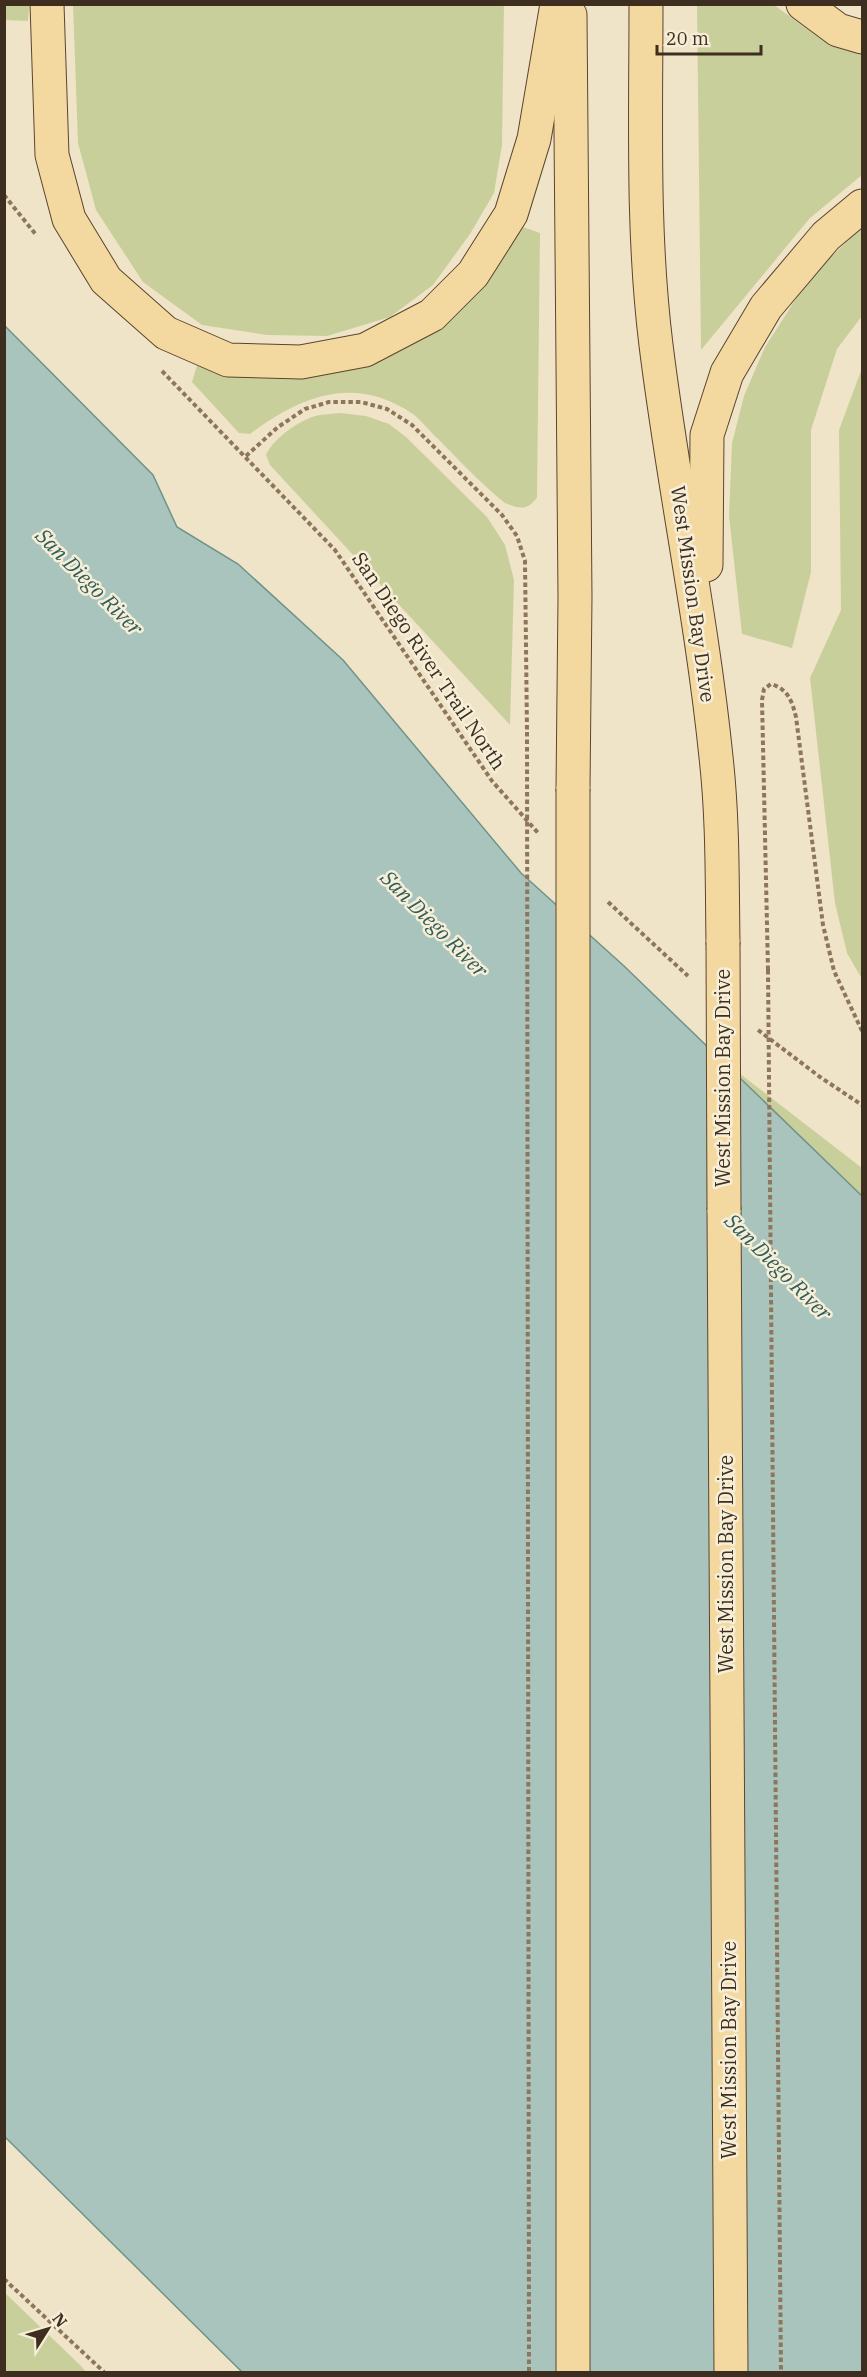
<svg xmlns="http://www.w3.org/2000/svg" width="867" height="2377" viewBox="0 0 867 2377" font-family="'IBM Plex Serif',serif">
  <rect width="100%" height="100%" fill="#f0e4c8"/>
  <g fill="#c9cf9b">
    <polygon points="5,4 29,5 28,21 5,20"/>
    <polygon points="73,5 504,5 502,145 494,193 470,234 433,285 390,317 327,336 267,335 202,325 143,282 96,210 78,143"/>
    <polygon points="697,5 774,5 821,39 862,49 862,175 810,218 701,350"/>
    <path d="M523 227 540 233 537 497C528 511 519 509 505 503 481 484 460 461 439 440 430 432 422 421 413 414 354 374 301 396 250 434L239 433 192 382 199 359 306 373 486 279Z"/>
    <polygon points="862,227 862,316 837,349 811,430 811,572 792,648 742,634 729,516 732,443 744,396 765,347 810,277"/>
    <polygon points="862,368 862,979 847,953 835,903 810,678 841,610 839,430"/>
    <path d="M340 413 366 416 389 424 406 437 487 517 505 545 514 580 510 725 270 465 266 455C274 438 297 422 315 416 323 414 332 414 340 413Z"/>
    <polygon points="713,1053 862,1168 862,1196"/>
    <polygon points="4,2292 80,2365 86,2372 5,2372"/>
  </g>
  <polygon fill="#a9c4bc" stroke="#6f938a" stroke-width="1.5" points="4,325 153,475 177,527 238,564 343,660 521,873 624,966 862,1196 862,2372 242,2372 5,2137"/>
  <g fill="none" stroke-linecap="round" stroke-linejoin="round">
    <defs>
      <g id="primary">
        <polyline points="47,4 52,155 69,219 106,280 166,333 228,360 301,362 365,350 432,315 473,274 511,214 534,139 557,4"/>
        <path d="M646 4C646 118 642 232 656 345 673 483 702 619 716 757 723 819 722 880 723 942"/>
        <polyline points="803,4 838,30 862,37"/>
        <polyline points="570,15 575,597 573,789"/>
        <polyline points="706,565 707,435 727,373 766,307 826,236 862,206"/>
        <polyline points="724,1210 731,2372"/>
      </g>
    </defs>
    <use href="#primary" stroke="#5b4430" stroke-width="35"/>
    <g stroke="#8d765c" stroke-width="4" stroke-dasharray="4.5 3" stroke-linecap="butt">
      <polyline points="4,195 37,236"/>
      <polyline points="162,371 335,550 492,781 539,834"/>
      <polyline points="246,456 278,427 305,409 329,402 361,402 387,409 412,425 502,515 517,536 525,561 527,732"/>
      <polyline points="608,902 688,976"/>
      <path d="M768 970 762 700 764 689 771 684C788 689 792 701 796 717L823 925 834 971 862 1031"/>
      <polyline points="758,1030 820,1077 862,1105"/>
      <polyline points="4,2279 104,2372"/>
    </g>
    <use href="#primary" stroke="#f3d9a0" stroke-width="33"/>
    <defs>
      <g id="primary-bridge">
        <polyline points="573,789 573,2372"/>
        <polyline points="723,942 724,1210"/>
      </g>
    </defs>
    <use href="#primary-bridge" stroke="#5b4430" stroke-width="35" stroke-linecap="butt"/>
    <g stroke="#8d765c" stroke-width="4" stroke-dasharray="4.5 3" stroke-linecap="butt">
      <polyline points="527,732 529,2372"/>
      <polyline points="768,970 781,2372"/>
    </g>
    <use href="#primary-bridge" stroke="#f3d9a0" stroke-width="33"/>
  </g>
  <g text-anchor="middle" stroke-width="5" stroke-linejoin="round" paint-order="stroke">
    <g font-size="20" fill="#3d2e20" stroke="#f7eed8">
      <text transform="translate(693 594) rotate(82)" y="7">West Mission Bay Drive</text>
      <text transform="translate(429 661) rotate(56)" y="7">San Diego River Trail North</text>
      <text transform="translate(723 1078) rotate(-90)" y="7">West Mission Bay Drive</text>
      <text transform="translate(726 1564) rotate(-90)" y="7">West Mission Bay Drive</text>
      <text transform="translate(729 2050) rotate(-90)" y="7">West Mission Bay Drive</text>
    </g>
    <g font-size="21" font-style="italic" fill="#2f5d5a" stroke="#f7eed8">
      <text transform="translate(89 582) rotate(45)" y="7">San Diego River</text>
      <text transform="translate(434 924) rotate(45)" y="7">San Diego River</text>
      <text transform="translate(778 1267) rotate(45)" y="7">San Diego River</text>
    </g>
  </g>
  <rect width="867" height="2377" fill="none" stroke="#3d2e20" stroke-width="12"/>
  <g transform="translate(48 2329) rotate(53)" stroke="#f7eed8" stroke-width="4.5" paint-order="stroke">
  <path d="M0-4.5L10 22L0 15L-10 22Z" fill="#3d2e20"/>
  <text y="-9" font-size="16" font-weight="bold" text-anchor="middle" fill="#3d2e20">N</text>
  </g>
  <path d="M657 45v9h104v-9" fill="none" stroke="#3d2e20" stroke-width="3"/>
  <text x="666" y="45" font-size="18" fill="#3d2e20" stroke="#f7eed8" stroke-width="4.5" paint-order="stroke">20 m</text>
</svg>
